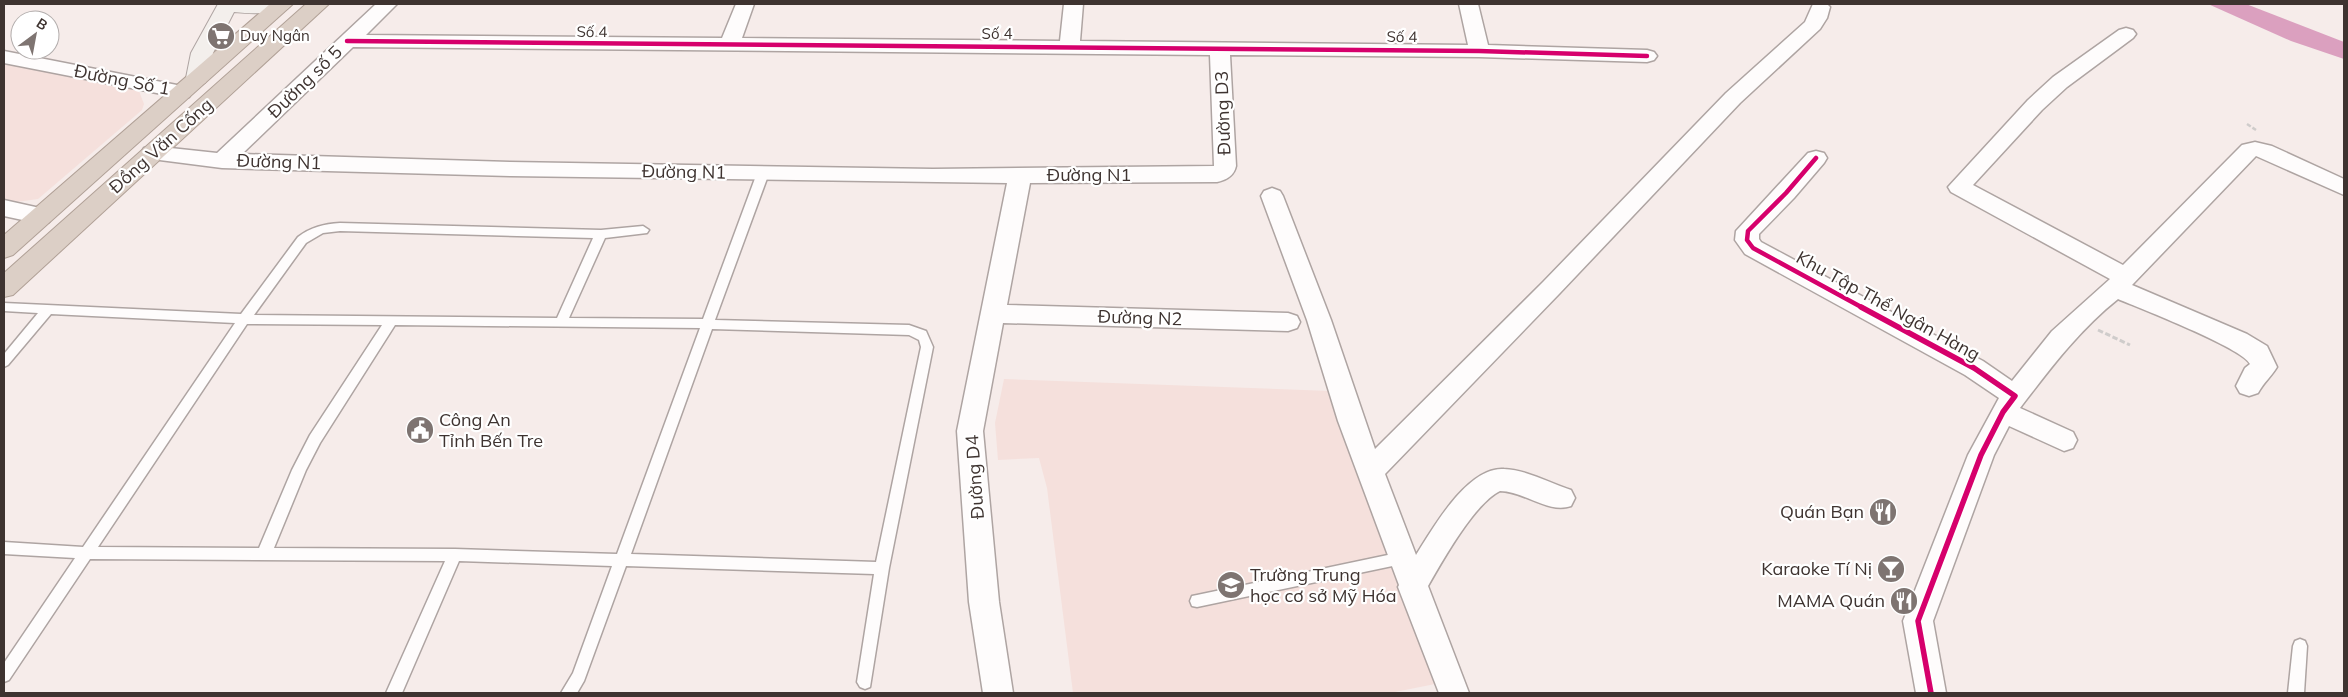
<svg xmlns="http://www.w3.org/2000/svg" width="2348" height="697" viewBox="0 0 2348 697" font-family="Mulish,sans-serif">
  <rect width="100%" height="100%" fill="#f6ecea"/>
  <g fill="#f5e0dc">
    <polygon points="4,59 137,86 144,104 142,110 38,199 9,203 4,201"/>
    <polygon points="1004,379 1330,391 1440,683 1390,693 1073,693 1047,488 1039,458 998,460 995,423"/>
  </g>
  <polygon fill="#dba0bf" points="2208,4 2246,4 2344,42 2344,59 2291,41"/>
  <g fill="none" stroke-linecap="round" stroke-linejoin="round">
    <defs>
      <g id="lane">
        <path d="M763 169 769 173 715 320 909 325 926 331 933 347 889 568 870 687 865 689 860 687 857 682 874 574 626 566 584 681 577 693H561L573 673 612 566 459 561 402 693H386L445 561 90 559 9 680 4 682V663L75 558 4 554V542L83 547 235 323 51 314 8 365 4 367V354L38 313 4 311V303L241 314 298 237C311 227 324 224 340 223L601 230 643 226 649 230 647 233 605 238 569 318 703 319 757 173ZM340 231 593 238 557 318 254 315 306 243 323 233ZM247 324 382 325 310 435 292 470 259 548 98 547ZM395 325 700 328 617 554 455 549 274 548 306 470 320 443ZM712 329 909 335 919 340 921 347 876 562 631 554Z"/>
        <polygon points="1402,552 1407,554 1409,558 1407,562 1402,564 1197,607 1192,606 1190,601 1192,596 1197,595"/>
        <polygon points="2300,639 2305,641 2307,646 2304,693 2288,693 2293,646 2295,641"/>
      </g>
      <g id="street">
        <path d="M376 4H397L366 35 722 38 736 4H754L742 38 1060 41 1064 4H1083L1080 41 1468 45 1459 4H1478L1488 45 1647 50 1654 52 1657 56 1654 60 1647 62 1479 57 1230 55 1236 166C1234 176 1226 180 1217 182L1030 183 1007 305 1288 313 1297 316 1300 322 1297 328 1288 331 1003 323 983 431 999 602 1013 693H983L969 602 957 431 1007 183 510 176 222 168 144 158 141 153 144 148 152 146 217 153ZM353 47 1210 55 1214 166 933 169 510 162 242 154Z"/>
        <path d="M1813 4H1827L1830 7 1827 18 1820 29 1740 103 1559 294 1385 474 1416 555C1433 528 1468 466 1504 469 1527 470 1549 483 1571 490L1575 498 1571 506C1548 514 1524 491 1500 491 1474 504 1443 560 1428 586L1469 693H1439L1398 587 1399 585 1338 421 1307 320 1261 196 1264 191 1272 188 1280 191 1283 196 1331 320 1375 449 1543 282 1726 93 1805 22Z"/>
        <path d="M2126 28 2133 30 2136 34 2133 38 2067 87 2042 110 1973 185 2123 265 2242 145 2255 142 2272 146 2344 179V195L2256 156 2132 285 2247 334 2267 346 2277 367C2271 377 2264 382 2258 393L2249 396 2240 393 2236 386 2245 368 2250 364C2243 348 2139 308 2118 299 2079 330 2050 369 2020 408L2073 432 2077 440 2073 448 2064 451 2009 426 1994 455 1933 621 1946 693H1916L1903 621 1968 455 1999 398 1965 375 1745 254 1735 240 1736 231 1808 153 1816 151 1824 153 1827 158 1824 163 1794 198 1759 234V239L1761 242 1983 361 2012 381 2052 331 2110 279 1951 192 1948 187 2028 100 2053 77 2119 30Z"/>
        <polygon points="4,51 182,86 189,87 192,92 189,97 182,98 4,63"/>
        <polygon points="4,200 49,210 52,216 49,222 41,224 4,216"/>
      </g>
      <path id="secondary" d="M218 4 291 5 287 9C270 14 253 14 234 12L213 53 208 78 205 83 197 85 189 83 186 78 191 53Z"/>
      <g id="highway">
        <polygon points="270,4 293,4 13,255 4,258 4,235"/>
        <polygon points="306,4 329,4 13,295 4,297 4,273"/>
      </g>
    </defs>
    <use href="#lane" stroke="#aea4a2" stroke-width="3"/>
    <use href="#street" stroke="#aea4a2" stroke-width="3"/>
    <use href="#secondary" stroke="#aea4a2" stroke-width="2"/>
    <use href="#highway" stroke="#b0a096" stroke-width="2"/>
    <polyline stroke="#cfcccb" stroke-width="2.5" stroke-dasharray="4.5 2" stroke-linecap="butt" points="2247,124 2256,130"/>
    <polyline stroke="#cfcccb" stroke-width="3" stroke-dasharray="5.5 2.5" stroke-linecap="butt" points="2098,330 2130,345"/>
    <use href="#lane" fill="#fefcfc" fill-rule="evenodd"/>
    <use href="#street" fill="#fefcfc" fill-rule="evenodd"/>
    <use href="#secondary" fill="#f3efec" fill-rule="evenodd"/>
    <use href="#highway" fill="#dccfc6" fill-rule="evenodd"/>
    <defs>
      <g id="cycleway-far1">
        <polyline points="347,41 1479,51 1647,56"/>
        <polyline points="1816,158 1786,193 1748,231 1747,240 1753,248 1863,308"/>
      </g>
      <polyline id="cycleway" points="1861,307 1974,368 2015,396 2003,412 1981,455 1918,621 1931,693"/>
    </defs>
    <use href="#cycleway-far1" stroke="#fff" stroke-width="7"/>
    <use href="#cycleway" stroke="#fff" stroke-width="9"/>
    <use href="#cycleway-far1" stroke="#d6006c" stroke-width="4.5"/>
    <use href="#cycleway" stroke="#d6006c" stroke-width="5.5"/>
  </g>
  <defs>
    <symbol id="supermarket-disc" viewBox="-11 -11 22 22"><circle r="9.5" fill="#7e7471" stroke="#fff"/><path d="M-6-5.5h2.5l.6 2H6L4.5 2H-2.5L-4.4-4H-6ZM-1.5 3.2a1.3 1.3 0 1 0 .1 0ZM3 3.2a1.3 1.3 0 1 0 .1 0Z" fill="#fff"/></symbol>
    <symbol id="civic-disc" viewBox="-11 -11 22 22"><circle r="9.5" fill="#7e7471" stroke="#fff"/><path d="M-.6-6.5H3V-4.5H.6V-3L4-1V1h2V6H-6V1h2V-1L-.6-3ZM-1.2 2.5V6h2.4V2.5Z" fill="#fff"/></symbol>
    <symbol id="restaurant-disc" viewBox="-11 -11 22 22"><circle r="9.5" fill="#7e7471" stroke="#fff"/><path d="M-5-6h1v4h1v-4h1v4h1v-4h1v5L-1.5 .5V6h-2V.5L-5-1ZM5-6V6H3V1.5H1.5Q1.5-4 5-6Z" fill="#fff"/></symbol>
    <symbol id="bar-disc" viewBox="-11 -11 22 22"><circle r="9.5" fill="#7e7471" stroke="#fff"/><path d="M-6-5H6L.8 .8V4.5H3.5V6h-7V4.5H-.8V.8Z" fill="#fff"/></symbol>
    <symbol id="school-disc" viewBox="-11 -11 22 22"><circle r="9.5" fill="#7e7471" stroke="#fff"/><path d="M0-5L7-2L0 1L-7-2ZM-4 1L0 2.5L4 1V4Q0 6-4 4Z" fill="#fff"/></symbol>
  </defs>
  <g fill-rule="evenodd">
    <use href="#supermarket-disc" x="205" y="20" width="32" height="32"/>
    <use href="#civic-disc" x="404" y="414" width="32" height="32"/>
    <use href="#restaurant-disc" x="1867" y="496" width="32" height="32"/>
    <use href="#bar-disc" x="1875" y="553" width="32" height="32"/>
    <use href="#school-disc" x="1215" y="569" width="32" height="32"/>
    <use href="#restaurant-disc" x="1888" y="585" width="32" height="32"/>
  </g>
  <g text-anchor="middle" stroke-width="4.5" stroke-linejoin="round" paint-order="stroke">
    <g font-size="15" fill="#3e3330" stroke="#fff">
      <text transform="translate(592 32) rotate(1)" y="5">Số 4</text>
      <text x="997" y="39">Số 4</text>
      <text transform="translate(1402 37) rotate(1)" y="5">Số 4</text>
    </g>
    <g font-size="15" fill="#3e3330" stroke="#fff" text-anchor="start">
      <text x="240" y="41">Duy Ngân</text>
    </g>
    <g font-size="18" fill="#3e3330" stroke="#fff">
      <text transform="translate(122 80) rotate(11)" y="6">Đường Số 1</text>
      <text transform="translate(305 82) rotate(-44)" y="6">Đường số 5</text>
      <text transform="translate(1223 113) rotate(-92)" y="6">Đường D3</text>
      <text transform="translate(161 146) rotate(-42)" y="6">Đồng Văn Cống</text>
      <text transform="translate(279 162) rotate(2)" y="6">Đường N1</text>
      <text transform="translate(684 172) rotate(1)" y="6">Đường N1</text>
      <text x="1089" y="181">Đường N1</text>
      <text transform="translate(1888 306) rotate(29)" y="6">Khu Tập Thể Ngân Hàng</text>
      <text transform="translate(1140 318) rotate(2)" y="6">Đường N2</text>
      <text transform="translate(975 477) rotate(-94)" y="6">Đường D4</text>
    </g>
    <g font-size="18" fill="#3e3330" stroke="#fff" text-anchor="end">
      <text x="439" y="426" text-anchor="start">Công An<tspan x="439" dy="21">Tỉnh Bến Tre</tspan></text>
      <text x="1864" y="518">Quán Bạn</text>
      <text x="1872" y="575">Karaoke Tí Nị</text>
      <text x="1250" y="581" text-anchor="start">Trường Trung<tspan x="1250" dy="21">học cơ sở Mỹ Hóa</tspan></text>
      <text x="1885" y="607">MAMA Quán</text>
    </g>
  </g>
  <rect width="2348" height="697" fill="none" stroke="#3e3330" stroke-width="10"/>
  <g transform="translate(35 35) rotate(32)"><circle r="24" fill="#ffffff" stroke="#b2adac"/>
  <path d="M0-4L9 19L0 12L-9 19Z" fill="#7e7471"/>
  <text y="-8" font-size="14" font-weight="bold" text-anchor="middle" fill="#3e3330">B</text>
  </g>
</svg>
